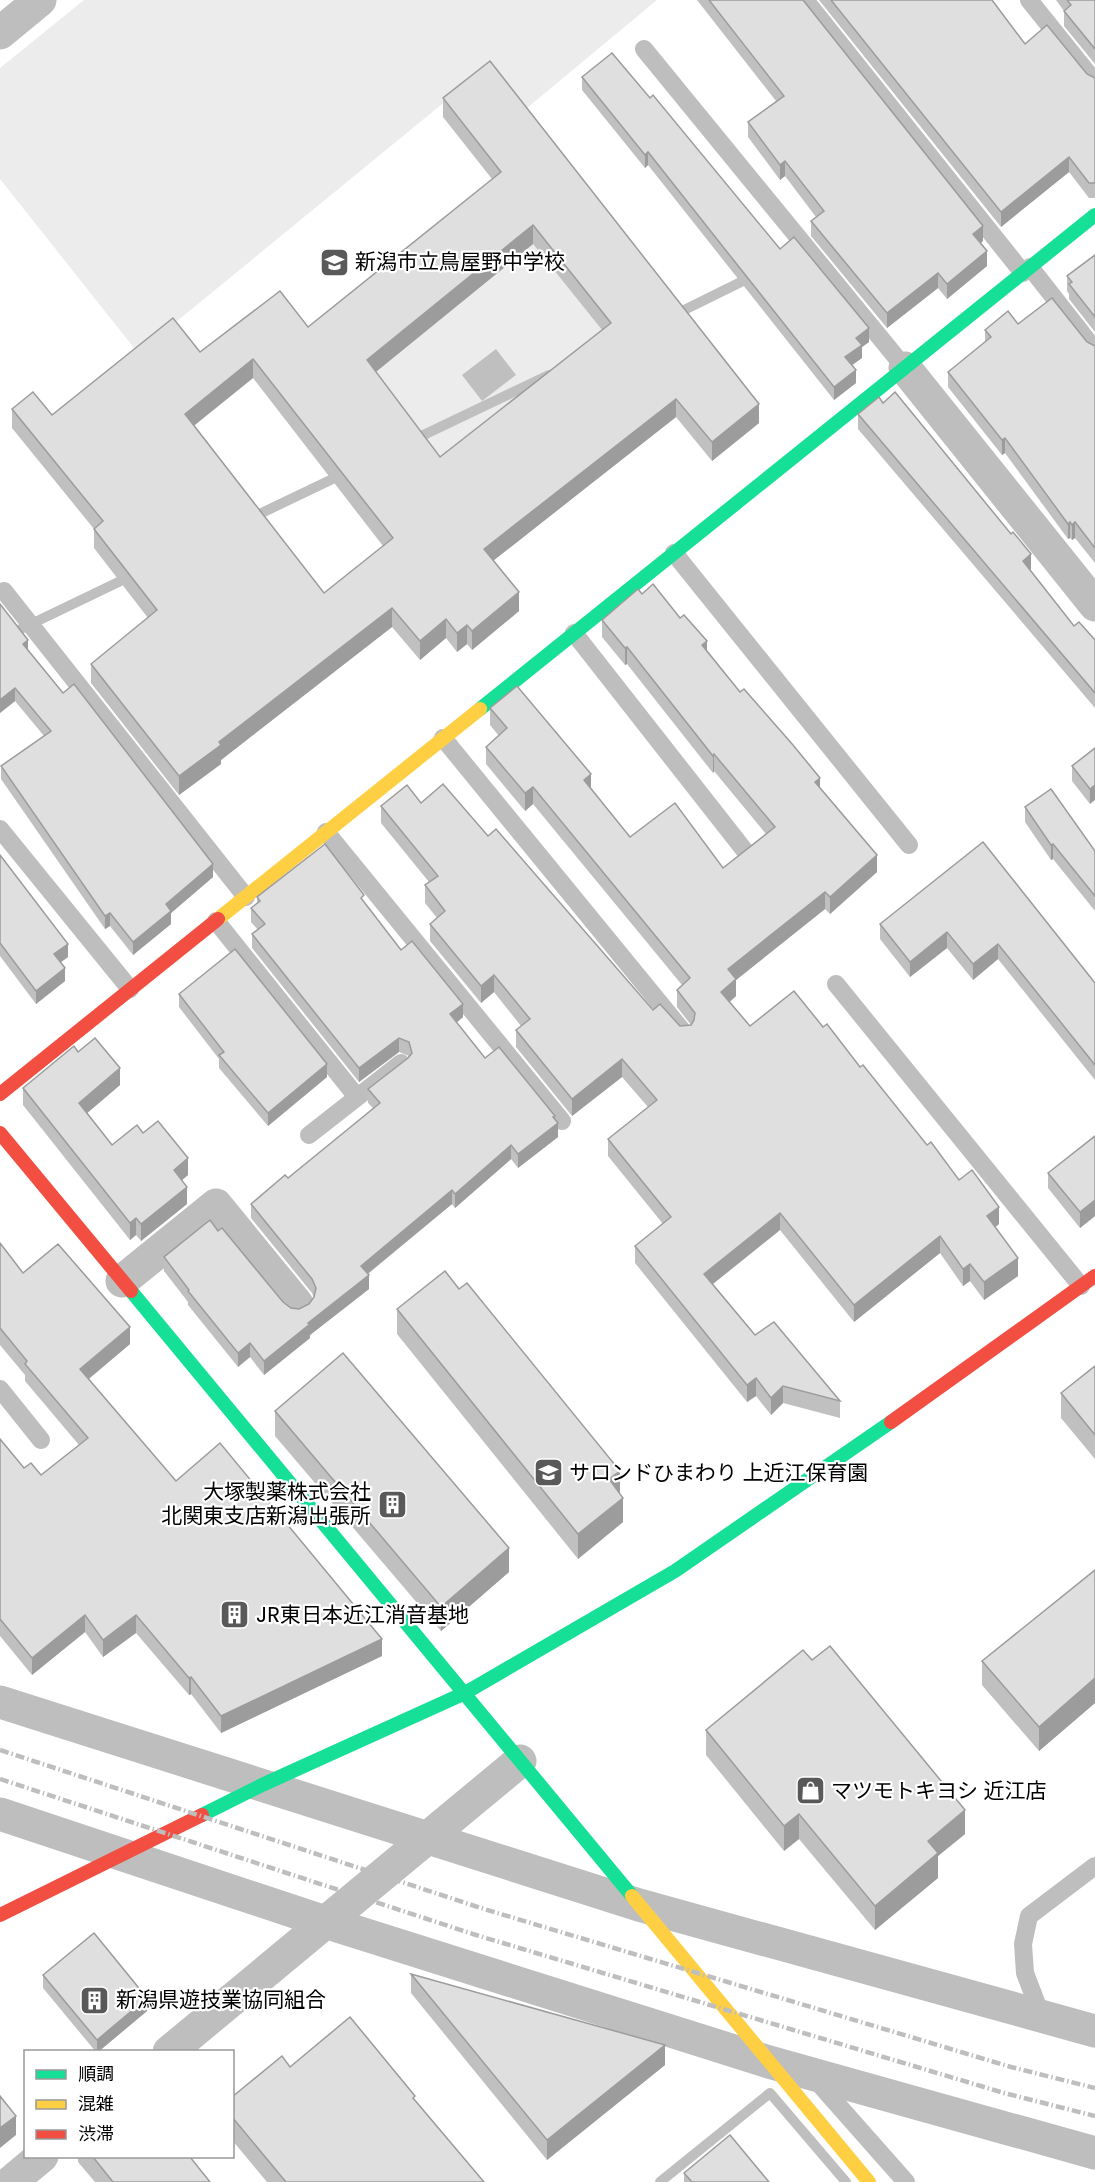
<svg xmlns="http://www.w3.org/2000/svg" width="1095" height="2182" viewBox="0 0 1095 2182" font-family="Poppins,'Noto Sans JP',sans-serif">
  <rect width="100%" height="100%" fill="#fff"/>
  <g fill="#ececec">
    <polygon points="84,0 657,0 527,108 491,64 138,353 0,179 0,68"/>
    <polygon points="533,244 633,369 449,469 367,379"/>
  </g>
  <polygon fill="#bfbfbf" points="496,349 516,375 482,401 462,375"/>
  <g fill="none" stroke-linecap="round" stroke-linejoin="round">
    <g stroke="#bfbfbf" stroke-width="10">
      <polyline points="674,315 751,277"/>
      <polyline points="411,441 549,375"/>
      <polyline points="249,519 343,474"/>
      <polyline points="0,639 133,575"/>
      <polyline points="660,2182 770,2093 846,2182"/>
    </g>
    <g stroke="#bebebe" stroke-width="18">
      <polyline points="805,0 1023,273"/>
      <polyline points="1029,0 1095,82"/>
      <polyline points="644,49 905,368"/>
      <polyline points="1030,267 1095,350"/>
      <polyline points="674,553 909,845"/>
      <polyline points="4,591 246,897"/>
      <polyline points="574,633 745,851"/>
      <polyline points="443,738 681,1029"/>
      <polyline points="0,829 130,989"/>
      <polyline points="326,832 562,1121"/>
      <polyline points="216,921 357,1097"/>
      <polyline points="836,984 1081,1286"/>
      <polyline points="309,1135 401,1063"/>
      <polyline points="0,1389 41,1440"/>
      <polyline points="1043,2020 1025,1973 1023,1944 1029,1916 1095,1866"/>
      <polyline points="814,2078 906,2182"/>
    </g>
    <g stroke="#bebebe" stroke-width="33">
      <polyline points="0,33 40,0"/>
      <polyline points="905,368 1095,605"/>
      <polyline points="122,1281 216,1205 297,1304"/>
      <polyline points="0,1702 639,1905 1095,2031"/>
      <polyline points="0,1814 325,1922 769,2062 1095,2153"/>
      <polyline points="169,2052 520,1761"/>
      <polyline points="11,2182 42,2156"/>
    </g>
    <g stroke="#16e098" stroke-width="14">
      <polyline points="480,709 1095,215"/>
      <polyline points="131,1291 632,1896"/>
      <polyline points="202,1815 262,1785 465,1693 675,1571 891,1422"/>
    </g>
    <g stroke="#ffcf43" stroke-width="14">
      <polyline points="218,919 480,709"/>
      <polyline points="632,1896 869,2182"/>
    </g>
    <g stroke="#f24e42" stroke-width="14">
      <polyline points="0,1094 218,919"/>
      <polyline points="0,1133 131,1291"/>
      <polyline points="891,1422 1095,1276"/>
      <polyline points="0,1915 202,1815"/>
    </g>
    <g stroke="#bebebe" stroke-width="4.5" stroke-dasharray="9 3 1.5 3" stroke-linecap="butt">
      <polyline points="0,1750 484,1909 1011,2067 1095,2088"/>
      <polyline points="0,1779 476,1935 1004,2093 1095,2116"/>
    </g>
  </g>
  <g fill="#c0c0c0" fill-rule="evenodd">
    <polygon points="697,0 803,0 983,241 981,243 987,266 947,299 938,288 887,328 811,236 811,221 816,217 785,176 780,180 748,137 748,122 776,101"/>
    <polygon points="819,0 992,0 1025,44 1095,78 1095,198 1089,198 1069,172 1001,227"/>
    <polygon points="1056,0 1095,0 1095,64 1064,26 1064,11"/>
    <polygon points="582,77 650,98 780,249 869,342 862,347 862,358 852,365 856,383 834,400 648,165 645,168 582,90"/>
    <path d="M443 98 759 423 712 461 676 417 494 560 519 611 472 650 467 644 457 652 446 638 420 660 392 627 221 760V764L179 795 91 683V664L148 618 94 548V529L12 428V409L52 415 200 352 308 327 492 179 443 117ZM533 244 602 330 440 457 376 372ZM253 378 383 546 324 593 194 425Z"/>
    <polygon points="1095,255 1095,332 1069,299 1069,294 1067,291 1067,276"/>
    <polygon points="1018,324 1087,342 1095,346 1095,563 1075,538 1072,540 1070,538 1068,539 1005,453 1002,455 948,387 948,372 985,342 985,330"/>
    <polygon points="858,414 1031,569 1030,570 1074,626 1095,640 1095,708 858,429"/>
    <polygon points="642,594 707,650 740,692 820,788 877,872 830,914 825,909 736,980 736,996 730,1002 750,1026 823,1027 860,1067 927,1145 999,1224 995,1227 1018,1276 984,1300 970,1281 963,1286 940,1253 854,1322 780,1230 713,1284 755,1335 840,1401 840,1418 783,1403 771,1415 756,1396 747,1402 635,1263 635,1246 663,1224 608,1156 608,1139 648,1107 622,1077 572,1116 516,1047 516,1030 521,1026 494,992 481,1003 430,941 430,924 437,918 425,903 425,885 429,882 381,823 381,806 421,803 488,836 653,1010 680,1026 691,1025 677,1007 677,990 682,985 533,804 525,811 486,764 486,747 499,736 490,725 490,708 591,788 630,837 723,868 766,834 714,771 713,773 627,664 625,665 602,637 602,620"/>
    <polygon points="28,650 213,877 171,913 171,924 133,955 110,926 105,929 1,779 1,766 44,736 15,701 0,713"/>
    <polygon points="1095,748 1090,804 1072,781 1072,766"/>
    <polygon points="1025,807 1095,851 1095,911 1053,859 1051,860 1025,822"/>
    <polygon points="983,842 1095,983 1095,1080 998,959 973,980 947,948 910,977 880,939 880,924"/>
    <polygon points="0,855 68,957 61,962 65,981 36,1004 0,956"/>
    <polygon points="257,897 364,902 401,950 463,1017 456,1023 485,1058 555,1119 558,1137 518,1168 511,1159 455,1208 452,1204 368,1274 369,1289 310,1335 310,1338 264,1375 250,1357 238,1367 188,1305 188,1302 164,1271 164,1257 218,1231 283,1302 291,1308 299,1309 309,1304 314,1298 312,1293 251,1218 251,1204 288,1178 373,1108 368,1103 368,1089 409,1056 399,1052 359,1082 252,948 252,934 258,930 251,922 251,908 257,903"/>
    <polygon points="179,994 327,1077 268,1126 219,1068 219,1059 179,1007"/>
    <polygon points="78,1052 120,1085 87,1113 112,1145 143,1133 188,1175 182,1180 187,1204 141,1241 136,1235 130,1240 23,1105 23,1088"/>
    <polygon points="1095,1136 1095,1216 1080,1228 1048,1188 1048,1173"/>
    <polygon points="0,1243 23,1273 130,1344 89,1379 176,1481 382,1656 221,1733 191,1694 189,1695 136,1633 103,1657 85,1632 32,1675 0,1636 0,1439 24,1468 41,1475 79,1445 25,1381 25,1375 0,1345"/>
    <polygon points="397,1309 623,1522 578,1559 397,1334"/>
    <polygon points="1095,1366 1095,1459 1061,1418 1061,1393"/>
    <polygon points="275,1411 509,1572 441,1631 275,1436"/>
    <polygon points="1095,1570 1095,1703 1039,1751 982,1685 982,1661"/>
    <polygon points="706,1730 965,1834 938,1856 938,1878 875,1930 799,1839 784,1851 706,1755"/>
    <polygon points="411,1974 665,2065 547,2160 411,1993"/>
    <polygon points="43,1975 147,2011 98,2052 96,2052 43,1988"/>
    <polygon points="290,2067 415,2100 484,2182 267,2182 232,2140 232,2097"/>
    <polygon points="78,2157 190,2157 210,2182 95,2182 78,2162"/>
    <polygon points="684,2173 769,2182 684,2182"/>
  </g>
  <g fill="#9c9c9c">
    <polygon points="648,152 648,165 645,168 645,155"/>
    <polygon points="1069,157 1069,172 1001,227 1001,212"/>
    <polygon points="785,161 785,176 780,180 780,165"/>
    <polygon points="533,225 533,244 367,379 367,360"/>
    <polygon points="983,226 983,241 973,249 973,234"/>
    <polygon points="987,251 987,266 947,299 947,284"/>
    <polygon points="938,273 938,288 887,328 887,313"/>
    <polygon points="869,328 869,342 862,347 862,358 845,370 845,357 856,338"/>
    <polygon points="253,359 253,378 185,433 185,414"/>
    <polygon points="856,370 856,383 834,400 834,387"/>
    <polygon points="676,399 676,417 484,568 484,549"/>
    <polygon points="759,404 759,423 712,461 712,442"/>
    <polygon points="1005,438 1005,453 1002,455 1002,440"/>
    <polygon points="1070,522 1070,538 1068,539 1068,524"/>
    <polygon points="1075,522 1075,538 1072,540 1072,525"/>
    <polygon points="1031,554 1031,569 1023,576 1023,561"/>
    <polygon points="519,592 519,611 472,650 472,631"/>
    <polygon points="392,608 392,627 221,760 221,764 179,795 179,776 219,742"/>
    <polygon points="446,619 446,638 420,660 420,641"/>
    <polygon points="467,625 467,644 457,652 457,633"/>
    <polygon points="28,640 28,654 23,644"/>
    <polygon points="707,641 707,658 702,645"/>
    <polygon points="627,647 627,664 625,665 625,648"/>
    <polygon points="15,688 15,701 0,713 0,700"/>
    <polygon points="714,754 714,771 713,773 713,756"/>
    <polygon points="591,774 591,792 584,780"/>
    <polygon points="820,778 820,796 815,782"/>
    <polygon points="1095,785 1095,800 1090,804 1090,789"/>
    <polygon points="533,787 533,804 525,811 525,793"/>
    <polygon points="1053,844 1053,859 1051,860 1051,845"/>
    <polygon points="877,855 877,872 830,914 830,897"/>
    <polygon points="213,864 213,877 171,913 171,924 133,955 133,942 166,904"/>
    <polygon points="825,892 825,909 736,980 736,996 721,1009 721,992 728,969"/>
    <polygon points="110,913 110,926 105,929 105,916"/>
    <polygon points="947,932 947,948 910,977 910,962"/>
    <polygon points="68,944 68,957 54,967 54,954"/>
    <polygon points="998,944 998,959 973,980 973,964"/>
    <polygon points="65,968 65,981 36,1004 36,991"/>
    <polygon points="494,975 494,992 481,1003 481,986"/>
    <polygon points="463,1004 463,1017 450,1028 450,1014"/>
    <polygon points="399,1038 399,1052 359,1082 359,1068"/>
    <polygon points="622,1059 622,1077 572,1116 572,1099"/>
    <polygon points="327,1064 327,1077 268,1126 268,1113"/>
    <polygon points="120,1068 120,1085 79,1120 79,1103"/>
    <polygon points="555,1116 555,1125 558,1123 558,1137 518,1168 518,1154"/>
    <polygon points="511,1145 511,1159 455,1208 455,1194"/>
    <polygon points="188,1158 188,1175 174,1187 174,1170"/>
    <polygon points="187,1187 187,1204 141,1241 141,1224"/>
    <polygon points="452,1190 452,1204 361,1279 361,1266"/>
    <polygon points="1095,1200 1095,1216 1080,1228 1080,1212"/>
    <polygon points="999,1207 999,1224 987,1234 987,1216"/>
    <polygon points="780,1213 780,1230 704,1291 704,1274"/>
    <polygon points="136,1218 136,1235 130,1240 130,1223"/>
    <polygon points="940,1236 940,1253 854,1322 854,1305"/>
    <polygon points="1018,1258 1018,1276 984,1300 984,1282"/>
    <polygon points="970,1264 970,1281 963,1286 963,1269"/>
    <polygon points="369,1275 369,1289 310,1335 310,1338 264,1375 264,1361 308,1323"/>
    <polygon points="130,1327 130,1344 80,1386 80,1369"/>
    <polygon points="250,1343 250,1357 238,1367 238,1353"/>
    <polygon points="756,1378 756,1396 747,1402 747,1385"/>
    <polygon points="783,1386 783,1403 771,1415 771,1398"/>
    <polygon points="620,1471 620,1496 609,1479"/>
    <polygon points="623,1498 623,1522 578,1559 578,1534"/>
    <polygon points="509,1548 509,1572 441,1631 441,1607"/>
    <polygon points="85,1615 85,1632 32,1675 32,1658"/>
    <polygon points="136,1615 136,1633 103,1657 103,1640"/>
    <polygon points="382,1639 382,1656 221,1733 221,1716"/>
    <polygon points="191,1677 191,1694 189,1695 189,1678"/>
    <polygon points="1095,1678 1095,1703 1039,1751 1039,1727"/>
    <polygon points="965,1810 965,1834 938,1856 938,1878 875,1930 875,1906 928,1841"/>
    <polygon points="799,1814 799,1839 784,1851 784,1826"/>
    <polygon points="147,1998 147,2011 98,2052 97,2052 97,2040"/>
    <polygon points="665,2045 665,2065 547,2160 547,2140"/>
    <polygon points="16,2116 16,2135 0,2148 0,2128"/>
  </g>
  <g fill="#dfdfdf" stroke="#9c9c9c" stroke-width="1.5" fill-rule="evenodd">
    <polygon points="709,0 803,0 983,226 973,234 987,251 947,284 938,273 887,313 811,221 824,211 785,161 780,165 748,122 784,96"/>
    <polygon points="831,0 992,0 1025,44 1047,25 1087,74 1095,78 1095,183 1089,183 1069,157 1001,212"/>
    <polygon points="1067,0 1095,0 1095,49 1064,11 1071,5"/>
    <polygon points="612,53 650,98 653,95 780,249 794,237 869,328 856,338 862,345 845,357 856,370 834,387 648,152 645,155 582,77"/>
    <path d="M490 61 759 404 712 442 676 399 484 549 519 592 472 631 467 625 457 633 446 619 420 641 392 608 219 742 221 745 179 776 91 664 157 610 94 529 103 521 12 409 33 392 52 415 173 318 200 352 280 291 308 327 501 172 443 98ZM533 225 611 323 440 457 367 360ZM253 359 393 538 324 593 185 414Z"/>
    <polygon points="1095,255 1095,317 1069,284 1072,282 1067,276"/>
    <polygon points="1052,298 1087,342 1095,346 1095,548 1075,522 1072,525 1070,522 1068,524 1005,438 1002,440 948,372 991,337 985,330 1008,311 1018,324"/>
    <polygon points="895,392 1011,534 1013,532 1031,554 1023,561 1074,626 1079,622 1095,640 1095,693 858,414 879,397 883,403"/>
    <polygon points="653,584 680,618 684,615 707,641 702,645 740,692 744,689 793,745 820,778 815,782 877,855 830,897 825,892 728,969 736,979 721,992 750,1026 794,991 823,1027 827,1024 860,1067 863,1065 927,1145 931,1142 959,1180 972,1170 999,1207 987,1216 1018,1258 984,1282 970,1264 963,1269 940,1236 854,1305 780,1213 704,1274 755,1335 774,1322 840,1401 783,1386 771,1398 756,1378 747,1385 635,1246 671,1217 608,1139 657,1100 622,1059 572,1099 516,1030 530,1019 494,975 481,986 430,924 445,911 425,885 438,876 381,806 407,785 421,803 443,784 488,836 496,829 653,1010 660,1004 680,1026 691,1025 694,1020 695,1013 677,990 690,978 533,787 525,793 486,747 507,728 490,708 517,686 591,774 584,780 630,837 675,803 723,868 775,827 714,754 713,756 627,647 625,648 602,620 638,589 642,594"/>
    <polygon points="0,604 28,640 23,644 63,693 74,684 213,864 166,904 171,911 133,942 110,913 105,916 1,766 51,731 15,688 0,700"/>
    <polygon points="1095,748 1095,785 1090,789 1072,766"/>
    <polygon points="1051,789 1095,851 1095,896 1053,844 1051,845 1025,807"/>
    <polygon points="983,842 1095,983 1095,1065 998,944 973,964 947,932 910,962 880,924"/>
    <polygon points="325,844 364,895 361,898 401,950 412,941 463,1004 450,1014 485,1058 499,1047 555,1116 553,1117 558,1123 518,1154 511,1145 455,1194 452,1190 361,1266 369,1275 308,1323 310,1324 264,1361 250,1343 238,1353 188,1291 189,1290 164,1257 210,1220 218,1231 222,1228 283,1302 291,1308 299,1309 309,1304 314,1297 316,1288 312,1279 251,1204 285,1175 288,1178 380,1103 368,1089 408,1058 412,1053 409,1042 399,1038 359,1068 252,934 265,924 251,908 260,901 257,897"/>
    <polygon points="0,855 68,944 54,954 65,968 36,991 0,943"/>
    <polygon points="235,949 327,1064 268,1113 219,1055 224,1052 179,994"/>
    <polygon points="95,1038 120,1068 79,1103 112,1145 137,1125 143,1133 158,1121 188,1158 174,1170 187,1187 141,1224 136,1218 130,1223 23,1088 74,1046 78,1052"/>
    <polygon points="1095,1136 1095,1200 1080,1212 1048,1173"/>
    <polygon points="0,1243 23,1273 58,1244 130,1327 80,1369 176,1481 220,1443 382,1639 221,1716 191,1677 189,1678 136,1615 103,1640 85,1615 32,1658 0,1619 0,1439 24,1468 31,1463 41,1475 88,1438 25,1364 27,1361 0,1328"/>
    <polygon points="445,1271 459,1289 467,1283 620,1471 609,1479 623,1498 578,1534 397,1309"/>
    <polygon points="343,1353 509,1548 441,1607 275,1411"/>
    <polygon points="1095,1366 1095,1435 1061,1393"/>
    <polygon points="1095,1570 1095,1678 1039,1727 982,1661"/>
    <polygon points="830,1646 965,1810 928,1841 938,1853 875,1906 799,1814 784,1826 706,1730 803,1650 812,1660"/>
    <polygon points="94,1933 147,1998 97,2040 43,1975"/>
    <polygon points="411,1974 665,2045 547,2140"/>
    <polygon points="350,2017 415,2096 413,2098 484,2182 286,2182 232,2117 232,2097 282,2056 290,2067"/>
    <polygon points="0,2096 16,2116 0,2128"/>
    <polygon points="730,2135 769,2182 692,2182 684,2173"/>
    <polygon points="93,2157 190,2157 210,2182 113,2182"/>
  </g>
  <defs>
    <symbol id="school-square" viewBox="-11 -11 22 22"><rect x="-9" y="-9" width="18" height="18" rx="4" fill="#595959" stroke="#fff"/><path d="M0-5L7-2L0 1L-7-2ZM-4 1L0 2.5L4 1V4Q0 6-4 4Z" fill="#fff"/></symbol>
    <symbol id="building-square" viewBox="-11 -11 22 22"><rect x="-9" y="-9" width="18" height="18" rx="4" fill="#595959" stroke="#fff"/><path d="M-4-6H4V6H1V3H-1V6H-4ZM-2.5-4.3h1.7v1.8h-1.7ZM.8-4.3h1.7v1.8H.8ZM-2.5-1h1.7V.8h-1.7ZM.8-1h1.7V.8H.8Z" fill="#fff"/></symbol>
    <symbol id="shop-square" viewBox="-11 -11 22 22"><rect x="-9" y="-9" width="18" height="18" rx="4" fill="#595959" stroke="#fff"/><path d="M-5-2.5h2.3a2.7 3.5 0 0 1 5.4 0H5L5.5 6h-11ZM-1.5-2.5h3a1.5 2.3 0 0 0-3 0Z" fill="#fff"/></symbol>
  </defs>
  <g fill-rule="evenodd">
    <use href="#school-square" x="318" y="246" width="33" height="33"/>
    <use href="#school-square" x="532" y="1456" width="33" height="33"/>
    <use href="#building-square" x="376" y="1488" width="33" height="33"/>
    <use href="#building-square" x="218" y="1598" width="33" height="33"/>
    <use href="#shop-square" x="794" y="1774" width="33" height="33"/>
    <use href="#building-square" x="78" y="1984" width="33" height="33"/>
  </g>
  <g text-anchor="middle" stroke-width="4.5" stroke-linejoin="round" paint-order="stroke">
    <g font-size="21" fill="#000" stroke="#fff" text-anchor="start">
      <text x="355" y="269">新潟市立鳥屋野中学校</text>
      <text x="569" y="1480">サロンドひまわり 上近江保育園</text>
      <text x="371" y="1499" text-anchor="end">大塚製薬株式会社<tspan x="371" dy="24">北関東支店新潟出張所</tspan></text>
      <text x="256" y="1622">JR東日本近江消音基地</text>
      <text x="831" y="1798">マツモトキヨシ 近江店</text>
      <text x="116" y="2007">新潟県遊技業協同組合</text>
    </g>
  </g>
  <rect x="24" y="2050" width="210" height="108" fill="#ffffff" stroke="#999999" stroke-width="1.5"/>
  <rect x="36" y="2070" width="30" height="9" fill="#16e098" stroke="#999999" stroke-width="1.5"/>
  <text x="78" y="2080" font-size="18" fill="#000000">順調</text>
  <rect x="36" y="2100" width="30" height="9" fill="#ffcf43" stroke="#999999" stroke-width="1.5"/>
  <text x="78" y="2110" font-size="18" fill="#000000">混雑</text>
  <rect x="36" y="2130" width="30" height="9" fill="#f24e42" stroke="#999999" stroke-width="1.5"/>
  <text x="78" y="2140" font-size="18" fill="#000000">渋滞</text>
</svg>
